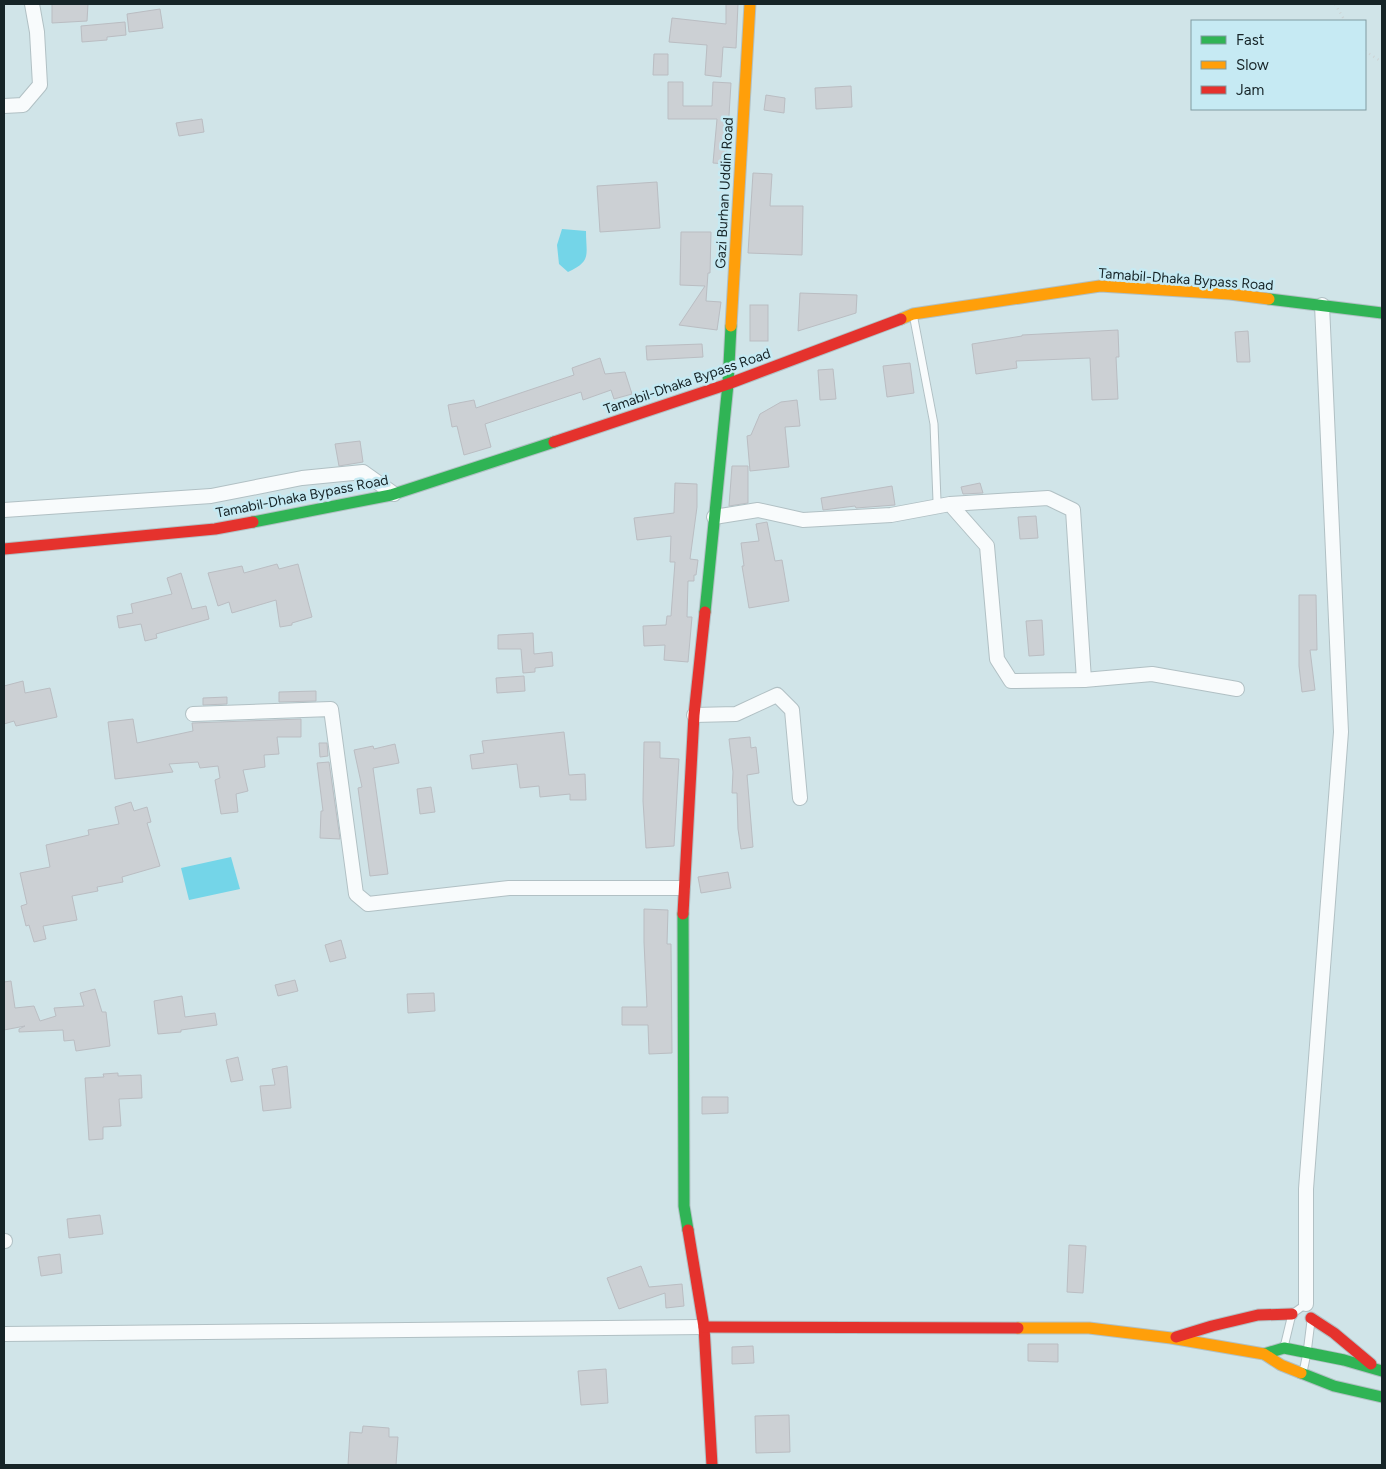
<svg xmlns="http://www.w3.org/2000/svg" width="1386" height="1469" viewBox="0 0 1386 1469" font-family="Figtree,sans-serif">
  <rect width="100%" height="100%" fill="#d0e4e8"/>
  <g fill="#74d5e8">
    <path d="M562 229 586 231C586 255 592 261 568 272L559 264 557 245Z"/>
    <polygon points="231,857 240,889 189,900 181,868"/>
  </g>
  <g fill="#ccd0d4" stroke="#babdc2">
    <polygon points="52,4 88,4 87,21 52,23"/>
    <polygon points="726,4 738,4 736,48 723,47 721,77 705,75 707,45 669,42 672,18 726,24"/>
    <polygon points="160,9 163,28 129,32 127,14"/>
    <polygon points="125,22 126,35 107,37 107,40 82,42 81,26"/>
    <polygon points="654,54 668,54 668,75 653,75"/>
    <polygon points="668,82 683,82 683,106 712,106 713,82 731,83 726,164 713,163 717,119 668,119"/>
    <polygon points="851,86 852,107 816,109 815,88"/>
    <polygon points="766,95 785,98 784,113 764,110"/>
    <polygon points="202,119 204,132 179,136 176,123"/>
    <polygon points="753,173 772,174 770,206 803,206 802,255 748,253"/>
    <polygon points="657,182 660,228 600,232 597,186"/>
    <polygon points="681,232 711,232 710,273 708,273 706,301 721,302 717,330 679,325 705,286 680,285"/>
    <polygon points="800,293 857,295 856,313 798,331"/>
    <rect x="750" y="305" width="18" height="36"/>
    <polygon points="1118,330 1119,357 1116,357 1118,399 1092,400 1090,358 1016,361 1017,368 976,374 972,344 1022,336 1022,335"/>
    <polygon points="1248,331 1250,362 1237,362 1235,332"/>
    <polygon points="702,344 703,357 647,360 646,346"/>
    <polygon points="600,358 605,374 625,372 632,394 614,399 611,390 583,400 581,392 485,424 491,447 464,455 457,426 452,427 448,405 474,400 476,408 574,375 572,368"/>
    <polygon points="910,363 914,393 887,397 883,366"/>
    <polygon points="833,369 836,399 820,400 818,370"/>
    <polygon points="797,400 800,426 785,427 789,467 750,471 747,436 751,435 760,414 781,402"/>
    <polygon points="360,441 363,462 339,466 335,444"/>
    <polygon points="732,466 748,466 748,503 729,506"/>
    <polygon points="675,483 697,484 697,507 690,559 698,560 696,575 694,575 694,581 688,581 687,617 692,617 688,662 664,660 665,645 644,646 643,626 666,625 667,616 671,616 675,562 670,562 671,536 637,540 634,518 674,513"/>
    <polygon points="980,483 983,493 963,494 961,487"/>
    <polygon points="892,486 895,505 856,508 855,506 823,510 821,498"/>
    <polygon points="1036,516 1038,538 1020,539 1018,517"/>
    <polygon points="767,522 775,561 782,560 789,601 749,608 742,566 744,566 741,543 759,541 756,524"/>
    <polygon points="277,564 279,569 298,564 312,617 292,623 292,625 280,627 276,600 232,613 229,602 218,606 208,573 242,566 244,573"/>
    <polygon points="181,573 192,609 206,606 209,619 156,634 157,638 145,641 141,624 119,628 117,616 133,613 131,604 172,594 167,578"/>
    <polygon points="1299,595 1316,595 1317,650 1310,650 1315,690 1302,692 1299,666"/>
    <polygon points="1042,620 1044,655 1029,656 1026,621"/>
    <polygon points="533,633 534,654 552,652 553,666 535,668 535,672 523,673 521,649 498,649 498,635"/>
    <polygon points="524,676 525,691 497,693 496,678"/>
    <polygon points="23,681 25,693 50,688 57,717 16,726 14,721 4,724 4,686"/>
    <polygon points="316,691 316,701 279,702 279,692"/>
    <polygon points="227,697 227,704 203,705 203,698"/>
    <polygon points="133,719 137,743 193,731 192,723 301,719 301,737 277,737 279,754 264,755 265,767 243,770 248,791 236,794 238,812 221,814 215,780 220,778 218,766 200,768 198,762 169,764 173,772 115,779 108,722"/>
    <polygon points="564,732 569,775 585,774 586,800 570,800 570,794 540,797 539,786 520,788 517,764 472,769 470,755 484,753 482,741"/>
    <polygon points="750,737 751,748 756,747 759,773 747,775 753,847 741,849 738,829 737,793 732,793 733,772 729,739"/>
    <polygon points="644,742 660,742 660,758 679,759 674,846 646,848 643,801"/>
    <polygon points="319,743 327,743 328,756 320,757"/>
    <polygon points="395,744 399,763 373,768 388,874 370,876 358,788 362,787 354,750 373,746 374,749"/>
    <polygon points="329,762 340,839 320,838 321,811 323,811 317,763"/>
    <polygon points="431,787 435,812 420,814 417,789"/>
    <polygon points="131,802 134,811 147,807 151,822 147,823 160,866 122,877 123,882 97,887 98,891 72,896 77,920 43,926 46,939 34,942 29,925 26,926 21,906 27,904 20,873 50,867 46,845 89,835 88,830 119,824 115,807"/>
    <polygon points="728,872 731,888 701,893 698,877"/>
    <polygon points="644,909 668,910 667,944 671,944 672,1053 649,1054 648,1025 622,1025 622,1007 647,1007 644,942"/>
    <polygon points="341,940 346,958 330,962 325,945"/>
    <polygon points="295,980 298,991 278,996 275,985"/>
    <polygon points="11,981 15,1008 34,1006 40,1021 56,1016 54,1008 84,1006 80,993 95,989 102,1012 106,1012 110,1046 76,1051 74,1040 64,1041 63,1030 19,1032 19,1029 25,1026 4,1030 4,982"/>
    <polygon points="434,993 435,1011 408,1013 407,994"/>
    <polygon points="182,996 185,1017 215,1013 217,1025 181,1030 181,1032 158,1034 154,1001"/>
    <polygon points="238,1057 243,1080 231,1082 226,1060"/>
    <polygon points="287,1066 291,1108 263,1111 260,1086 275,1085 272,1069"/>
    <polygon points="118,1073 118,1076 141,1075 142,1098 119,1099 121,1126 103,1127 103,1139 89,1140 85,1078 104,1077 103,1074"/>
    <polygon points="702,1097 728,1097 728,1113 702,1114"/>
    <polygon points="100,1215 103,1234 69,1238 67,1219"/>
    <polygon points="1069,1245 1086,1246 1083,1293 1067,1292"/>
    <polygon points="60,1254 62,1273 41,1276 38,1257"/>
    <polygon points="641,1266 649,1287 682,1284 684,1306 666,1308 665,1293 619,1309 607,1278"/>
    <polygon points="1028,1344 1058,1344 1058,1362 1028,1361"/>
    <polygon points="753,1346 754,1363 732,1364 732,1347"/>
    <polygon points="606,1369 608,1403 581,1405 578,1371"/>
    <polygon points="789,1415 790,1452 756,1453 755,1416"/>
    <polygon points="363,1426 389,1428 389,1437 398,1437 396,1465 348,1465 350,1432 362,1433"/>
  </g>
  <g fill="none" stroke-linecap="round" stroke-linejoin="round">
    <defs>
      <g id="lane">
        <polyline points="914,319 934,424 937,501"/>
        <polyline points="1284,1347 1292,1314 1306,1304 1307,1306"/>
        <polyline points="1303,1372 1307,1353 1311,1321"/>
      </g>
      <g id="street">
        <polyline points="4,106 23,105 40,85 37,32 32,4"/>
        <polyline points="4,510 211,496 302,478 363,472 394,494"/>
        <polyline points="714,517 758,510 803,520 891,515 950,504 987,546 997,659 1011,681 1084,680 1073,510 1048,498 950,504"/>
        <polyline points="1084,680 1152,674 1237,689"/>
        <polyline points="193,714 331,709 356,894 368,904 509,888 683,888"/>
        <polyline points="694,715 736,714 777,695 792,710 800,798"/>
        <polyline points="4,1241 5,1241"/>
        <polyline points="1306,1304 1306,1189 1341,732 1322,305"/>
        <polyline points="4,1334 704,1327"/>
      </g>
      <g id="fast">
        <polyline points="1269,299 1382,313"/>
        <polyline points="253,522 391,495 554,442"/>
        <polyline points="705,612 728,384 731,326"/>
        <polyline points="683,914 684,1206 688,1230"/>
        <polyline points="1264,1354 1284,1348 1344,1360 1382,1371"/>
        <polyline points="1301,1373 1334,1386 1382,1397"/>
      </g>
      <g id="slow">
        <polyline points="901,319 913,314 1100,286 1230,294 1269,299"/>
        <polyline points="731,326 750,4"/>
        <polyline points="1018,1328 1089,1328 1171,1338 1264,1354 1281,1365 1301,1373"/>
      </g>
      <g id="jam">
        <polyline points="554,442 728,384 901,319"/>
        <polyline points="4,549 215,529 253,522"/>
        <polyline points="683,914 694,715 705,612"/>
        <polyline points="688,1230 704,1327 712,1465"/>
        <polyline points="1311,1318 1334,1333 1371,1364"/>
        <polyline points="704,1327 1018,1328"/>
        <polyline points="1176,1337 1212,1326 1258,1315 1292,1314"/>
      </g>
    </defs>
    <use href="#lane" stroke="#b1c0c4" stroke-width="9"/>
    <use href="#street" stroke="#b1c0c4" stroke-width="16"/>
    <use href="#fast" stroke="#b1c0c4" stroke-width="13"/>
    <use href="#slow" stroke="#b1c0c4" stroke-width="13"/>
    <use href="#jam" stroke="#b1c0c4" stroke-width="13"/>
    <g stroke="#cdd3d4" stroke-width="2.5" stroke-dasharray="1 4" stroke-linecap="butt">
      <polyline points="1335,4 1345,21"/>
      <polyline points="1365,51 1382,62"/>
    </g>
    <use href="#lane" stroke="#f8fbfc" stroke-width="7"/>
    <use href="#street" stroke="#f8fbfc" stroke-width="14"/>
    <use href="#fast" stroke="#30b455" stroke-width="11"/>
    <use href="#slow" stroke="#ff9f0a" stroke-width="11"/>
    <use href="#jam" stroke="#e5322d" stroke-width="11"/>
  </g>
  <g text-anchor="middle" stroke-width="5" stroke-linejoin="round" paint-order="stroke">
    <g font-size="14" fill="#162427" stroke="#c6eaf3">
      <text transform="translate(724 193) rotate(-87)" y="5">Gazi Burhan Uddin Road</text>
      <text transform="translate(1186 279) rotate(4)" y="5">Tamabil-Dhaka Bypass Road</text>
      <text transform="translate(687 381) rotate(-19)" y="5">Tamabil-Dhaka Bypass Road</text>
      <text transform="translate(302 496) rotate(-11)" y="5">Tamabil-Dhaka Bypass Road</text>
    </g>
  </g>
  <rect width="1386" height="1469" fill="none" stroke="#162427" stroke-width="10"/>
  <rect x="1191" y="20" width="175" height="90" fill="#c6eaf3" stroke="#809ba1"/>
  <rect x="1201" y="36" width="25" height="8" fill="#30b455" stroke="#809ba1"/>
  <text x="1236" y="45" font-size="15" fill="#162427">Fast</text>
  <rect x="1201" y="61" width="25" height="8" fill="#ff9f0a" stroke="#809ba1"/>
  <text x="1236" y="70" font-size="15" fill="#162427">Slow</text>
  <rect x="1201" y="86" width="25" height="8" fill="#e5322d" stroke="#809ba1"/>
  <text x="1236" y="95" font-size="15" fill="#162427">Jam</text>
</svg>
